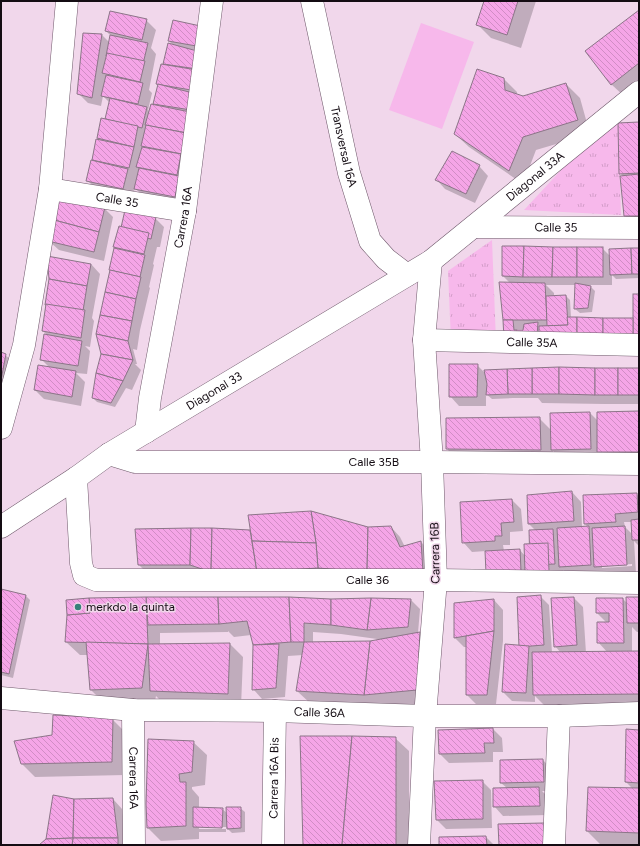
<svg xmlns="http://www.w3.org/2000/svg" width="640" height="846" viewBox="0 0 640 846" font-family="Figtree,sans-serif">
  <defs>
    <pattern id="park-tufts" width="24" height="20" patternUnits="userSpaceOnUse"><rect width="24" height="20" fill="#f7b8eb"/><path d="M3 7l-1-3M5 7V3M7 7l1-3M15 17l-1-3M17 17v-4M19 17l1-3" fill="none" stroke="#d39dc9"/></pattern>
    <pattern id="building-back-hatch" width="6" height="6" patternUnits="userSpaceOnUse"><rect width="6" height="6" fill="#f5a5e7"/><path d="M-1 5l2 2M0 0l6 6M5-1l2 2" fill="none" stroke="#d18dc5"/></pattern>
  </defs>
  <rect width="100%" height="100%" fill="#f1d7eb"/>
  <polygon fill="#f7b8eb" points="421,23 474,42 442,129 389,110"/>
  <g fill="url(#park-tufts)">
    <polygon points="618,123 621,215 524,210 603,125"/>
    <polygon points="492,240 496,341 451,341 448,271"/>
  </g>
  <g fill="#0003" fill-rule="evenodd">
    <polygon points="485,1 536,1 521,48 491,38 477,24"/>
    <polygon points="639,11 639,86 625,97 611,84"/>
    <polygon points="146,20 156,30 151,48 156,54 149,90 152,93 148,110 150,112 154,106 159,86 157,84 169,44 174,46 169,41 205,28 184,205 144,197 135,188 132,198 97,190 87,180 102,119 106,120 110,103 103,96 101,106 88,103 79,94 84,34 102,35 110,43 111,36 106,31"/>
    <polygon points="504,79 517,92 517,95 523,97 566,84 580,98 590,134 536,150 523,184 469,147 455,134"/>
    <polygon points="639,123 639,225 634,225 625,216 623,176 620,173"/>
    <polygon points="479,166 488,176 475,203 445,189 436,179"/>
    <polygon points="104,208 113,217 104,261 59,250 49,241"/>
    <polygon points="155,218 164,227 160,247 157,247 153,264 154,265 149,287 150,288 140,330 137,350 133,349 137,364 135,364 141,370 132,390 126,388 115,407 97,402 93,398 102,354 111,269 115,248 115,247 122,228"/>
    <path d="M602 248 610 256 639 250V278L616 279 612 275V285H589L595 291 592 312 580 313 575 309 576 285H546L554 293V296H566L570 300 571 318 634 319 639 295V347L510 343V283L503 276ZM517 329H524V331H518Z"/>
    <polygon points="91,264 100,274 92,318 94,321 90,347 85,346 90,351 87,374 76,373 85,382 81,406 44,399 35,390 50,368 41,359 48,336 43,331"/>
    <polygon points="1,353 5,355 10,359 1,399"/>
    <polygon points="477,365 486,374 639,368 639,404 604,404 542,403 538,398 513,398 492,399 486,394 486,406 459,406 450,396"/>
    <polygon points="639,412 639,460 561,458 553,451 554,463 460,462 447,449 539,418 551,430 590,413 598,421"/>
    <path d="M572 492 581 502 582 527H588L585 524 636 494 639 496V546L634 541 636 574 604 576 599 571V574L569 576 563 570V573H487L486 551 472 552 463 542 512 500 521 509 523 531 510 532V545H503L504 551 520 550 525 556 535 530 529 524 528 496ZM624 522H632L633 535 625 527ZM632 564V566L602 568V566Z"/>
    <polygon points="391,527 400,537 405,547 421,542 430,551 431,580 148,574 139,565 191,529 251,531"/>
    <polygon points="1,590 26,596 30,600 13,678 1,675"/>
    <polygon points="540,596 549,605 552,653 561,653 555,646 574,598 583,607 586,653 608,653 598,642 607,623 597,613 597,599 623,599 628,604 639,598 639,632 637,632 632,627 632,652 639,652 639,707 547,708 535,696 535,702 512,701 503,692 506,645 520,647"/>
    <path d="M146 598H218L331 600H411L420 609 418 633H419L433 646 430 703 378 708 311 704 297 691 303 655 288 656 285 697 262 699 253 689 254 644 251 635 234 637 228 631V632L160 633V645L230 644 243 657 241 707 164 704 156 696 155 701 104 703 90 689 88 655H80L66 642ZM313 632 341 634 377 639H382V640L370 642 313 643Z"/>
    <polygon points="494,600 503,610 503,641 496,704 476,704 467,695 467,647 464,647 455,638 455,604"/>
    <polygon points="112,719 126,733 125,775 35,777 22,764 53,736"/>
    <polygon points="493,729 502,738 503,752 493,752 493,762 449,763 440,754 439,731"/>
    <polygon points="639,731 639,845 601,845 587,831 589,788 633,789 626,782"/>
    <polygon points="395,738 409,751 409,845 304,845"/>
    <polygon points="193,742 207,755 205,785 192,787 192,789 199,797 199,808 222,809 227,813 240,808 245,812 245,832 232,833 226,827 199,827 199,829 226,829 226,832 199,832 199,839 161,841 148,828"/>
    <polygon points="543,760 552,770 553,791 542,791 548,797 548,815 503,816 494,806 507,788 501,783"/>
    <polygon points="482,781 491,790 492,828 446,829 437,820"/>
    <polygon points="113,799 122,809 127,845 41,845 47,839 74,800"/>
    <polygon points="486,837 494,845 440,845"/>
  </g>
  <g fill="url(#building-back-hatch)" stroke="#8c7588">
    <polygon points="484,1 518,1 507,35 476,25"/>
    <polygon points="639,10 639,63 611,85 585,51"/>
    <polygon points="110,11 147,19 142,40 105,31"/>
    <polygon points="173,20 205,27 202,47 168,41"/>
    <polygon points="83,33 102,34 92,98 77,94"/>
    <polygon points="110,35 148,43 143,64 106,56"/>
    <polygon points="168,43 197,51 197,69 163,64"/>
    <polygon points="107,53 145,61 140,82 102,73"/>
    <polygon points="161,64 197,70 191,90 156,84"/>
    <polygon points="477,69 504,78 505,90 523,96 566,83 578,120 523,137 509,171 454,134"/>
    <polygon points="106,75 143,83 138,104 101,96"/>
    <polygon points="158,84 193,93 191,110 153,104"/>
    <polygon points="110,98 147,107 142,128 105,119"/>
    <polygon points="151,104 190,112 187,133 145,125"/>
    <polygon points="101,118 138,126 134,147 97,138"/>
    <polygon points="639,122 639,173 619,174 618,123"/>
    <polygon points="146,125 186,133 182,154 141,146"/>
    <polygon points="96,139 134,147 129,168 92,160"/>
    <polygon points="142,147 181,154 177,175 136,167"/>
    <polygon points="452,151 480,165 466,194 435,180"/>
    <polygon points="91,160 128,169 123,189 86,181"/>
    <polygon points="139,168 179,176 175,197 134,189"/>
    <polygon points="639,174 639,216 624,216 620,176"/>
    <polygon points="55,197 105,207 99,232 54,220"/>
    <polygon points="125,210 156,217 151,239 120,232"/>
    <polygon points="54,220 99,232 94,252 48,241"/>
    <polygon points="119,226 149,233 144,254 113,247"/>
    <polygon points="502,246 524,246 523,277 502,276"/>
    <polygon points="524,246 553,247 552,277 523,277"/>
    <polygon points="553,247 577,247 577,277 552,277"/>
    <rect x="577" y="247" width="26" height="30"/>
    <polygon points="114,248 145,255 140,277 109,270"/>
    <polygon points="631,248 632,274 610,275 609,249"/>
    <polygon points="631,248 639,248 639,274 632,274"/>
    <polygon points="47,256 91,264 87,286 49,279"/>
    <polygon points="110,270 141,277 136,299 105,292"/>
    <polygon points="49,279 87,286 83,311 45,305"/>
    <polygon points="499,282 545,283 547,320 503,320"/>
    <polygon points="575,283 591,286 588,308 574,309"/>
    <polygon points="105,292 136,299 132,321 100,315"/>
    <rect x="633" y="294" width="6" height="45"/>
    <polygon points="566,295 568,325 547,326 546,296"/>
    <polygon points="46,304 85,310 81,338 42,331"/>
    <polygon points="100,315 132,321 128,341 96,334"/>
    <polygon points="567,317 577,317 577,337 539,337 539,326 568,325"/>
    <polygon points="577,317 603,318 603,339 577,337"/>
    <rect x="603" y="318" width="30" height="21"/>
    <polygon points="503,320 513,320 514,330 523,330 524,324 538,322 537,336 504,339"/>
    <polygon points="44,334 82,341 78,366 40,360"/>
    <polygon points="96,334 128,341 133,360 101,354"/>
    <polygon points="1,352 6,354 1,380"/>
    <polygon points="101,354 133,360 123,381 96,373"/>
    <polygon points="449,364 478,364 477,397 449,397"/>
    <polygon points="38,365 76,371 72,397 34,390"/>
    <polygon points="559,367 559,394 532,394 532,368"/>
    <polygon points="559,367 595,368 595,395 559,394"/>
    <polygon points="532,368 532,394 508,394 507,369"/>
    <rect x="595" y="368" width="23" height="27"/>
    <rect x="618" y="368" width="21" height="27"/>
    <polygon points="507,369 508,394 486,395 487,384 484,370"/>
    <polygon points="96,373 123,381 111,403 92,398"/>
    <polygon points="639,411 639,452 597,452 597,412"/>
    <polygon points="590,412 591,449 551,450 550,413"/>
    <polygon points="540,417 541,450 446,449 446,418"/>
    <polygon points="572,491 574,521 528,524 527,495"/>
    <polygon points="637,493 638,512 615,514 616,522 584,524 583,495"/>
    <polygon points="512,499 514,522 501,523 502,536 495,536 495,541 462,543 460,502"/>
    <polygon points="311,511 368,527 367,572 318,568 316,543"/>
    <polygon points="311,511 316,543 252,541 248,515"/>
    <polygon points="639,519 639,540 632,540 631,520"/>
    <polygon points="391,526 400,547 421,541 423,572 367,572 368,527"/>
    <polygon points="589,526 591,565 559,567 557,528"/>
    <polygon points="625,526 627,565 594,567 592,528"/>
    <polygon points="191,528 190,565 138,565 135,529"/>
    <polygon points="191,528 212,528 211,572 190,565"/>
    <polygon points="212,528 250,530 257,572 211,572"/>
    <polygon points="553,529 555,564 530,565 529,530"/>
    <polygon points="252,541 316,543 318,568 257,572"/>
    <polygon points="548,543 549,571 525,572 524,544"/>
    <polygon points="520,549 521,571 486,573 485,551"/>
    <polygon points="1,589 26,595 9,674 1,672"/>
    <polygon points="541,595 544,645 519,647 517,597"/>
    <polygon points="146,597 218,597 219,624 148,625"/>
    <polygon points="146,597 148,644 65,642 67,615 90,613 89,598"/>
    <polygon points="218,597 289,597 291,642 253,645 247,621 219,624"/>
    <polygon points="289,597 331,599 331,625 304,623 304,642 291,642"/>
    <polygon points="574,597 577,645 554,647 551,598"/>
    <polygon points="626,597 639,597 639,623 627,623"/>
    <polygon points="89,598 90,613 67,615 66,600"/>
    <polygon points="371,598 411,599 408,627 367,630"/>
    <polygon points="371,598 367,630 331,625 331,599"/>
    <polygon points="596,598 623,598 624,643 597,643 597,622 609,622 609,613 596,613"/>
    <polygon points="494,599 494,631 454,638 454,603"/>
    <polygon points="494,631 487,695 466,695 466,636"/>
    <polygon points="420,632 417,690 364,695 370,641"/>
    <polygon points="370,641 364,695 296,691 304,642"/>
    <polygon points="86,642 148,644 142,688 90,690"/>
    <polygon points="230,643 228,694 150,691 148,644"/>
    <polygon points="279,644 276,688 252,690 253,645"/>
    <polygon points="505,644 529,646 526,693 502,692"/>
    <polygon points="639,651 639,694 533,695 532,652"/>
    <polygon points="53,715 113,718 112,762 21,764 14,741 52,735"/>
    <polygon points="493,728 494,743 484,743 485,753 439,754 438,730"/>
    <polygon points="626,729 639,730 639,783 625,782"/>
    <polygon points="300,736 352,736 342,845 303,845"/>
    <polygon points="352,736 396,737 396,845 342,845"/>
    <polygon points="148,739 194,741 192,772 179,774 180,782 186,782 186,826 147,828 146,804"/>
    <polygon points="543,759 544,782 500,783 500,760"/>
    <polygon points="483,780 483,819 436,820 434,781"/>
    <polygon points="539,787 540,806 493,807 493,788"/>
    <polygon points="588,787 639,788 639,833 586,831"/>
    <polygon points="53,795 74,799 73,838 46,839"/>
    <polygon points="113,798 118,838 73,838 74,799"/>
    <polygon points="193,807 223,808 222,828 193,827"/>
    <polygon points="226,807 241,807 241,828 227,829"/>
    <polygon points="544,823 544,845 499,845 498,824"/>
    <polygon points="486,836 487,845 439,845 439,837"/>
    <polygon points="73,838 118,838 118,845 72,845"/>
    <polygon points="73,838 72,845 39,845 46,839"/>
  </g>
  <g fill="none" stroke-linecap="round" stroke-linejoin="round">
    <defs>
      <g id="minor">
        <path id="s1" d="M312 1 349 173 370 241 386 259 407 275"/>
        <path id="s2" d="M50 189 185 211"/>
        <path id="s3" d="M474 227 639 228"/>
        <path id="s4" d="M424 340 639 345"/>
        <polyline points="1,428 24,345 50,189 67,1"/>
        <path id="s5" d="M146 432 150 398 185 211 212 1"/>
        <path id="s6" d="M109 454 135 462H432L639 464"/>
        <path id="s7" d="M76 478 81 563 84 575 96 580H436L639 583"/>
        <path id="s8" d="M1 527 76 478 109 454 431 261 639 92"/>
        <path id="s9" d="M1 698 133 710 275 711 425 716H559L639 713"/>
        <path id="s10" d="M133 710 134 845"/>
        <path id="s11" d="M273 845 275 711"/>
        <polyline points="419,845 425,716 436,580 432,462 424,340 431,261"/>
        <polyline points="554,845 559,716"/>
      </g>
    </defs>
    <use href="#minor" stroke="#6f596b" stroke-width="23"/>
    <use href="#minor" stroke="#fff" stroke-width="22"/>
  </g>
  <circle fill="#38807b" stroke="#f1d7eb" stroke-width="1.5" cx="78" cy="607" r="4"/>
  <g text-anchor="middle" stroke-width="3" stroke-linejoin="round" paint-order="stroke">
    <g font-size="12" fill="#140c13" stroke="#f1d7eb">
      <text dy="4" stroke="none"><textPath href="#s1" startOffset="149">Transversal 16A</textPath></text>
      <text dy="4" stroke="none"><textPath href="#s8" startOffset="640">Diagonal 33A</textPath></text>
      <text dy="4" stroke="none"><textPath href="#s2" startOffset="68">Calle 35</textPath></text>
      <text dy="4" stroke="none"><textPath href="#s5" startOffset="218">Carrera 16A</textPath></text>
      <text dy="4" stroke="none"><textPath href="#s3" startOffset="82">Calle 35</textPath></text>
      <text dy="4" stroke="none"><textPath href="#s4" startOffset="108">Calle 35A</textPath></text>
      <text dy="4" stroke="none"><textPath href="#s8" startOffset="253">Diagonal 33</textPath></text>
      <text dy="4" stroke="none"><textPath href="#s6" startOffset="266">Calle 35B</textPath></text>
      <text transform="translate(435 553) rotate(-91)" y="4">Carrera 16B</text>
      <text dy="4" stroke="none"><textPath href="#s7" startOffset="382">Calle 36</textPath></text>
      <text dy="4" stroke="none"><textPath href="#s9" startOffset="319">Calle 36A</textPath></text>
      <text dy="4" stroke="none"><textPath href="#s10" startOffset="68">Carrera 16A</textPath></text>
      <text dy="4" stroke="none"><textPath href="#s11" startOffset="67">Carrera 16A Bis</textPath></text>
    </g>
    <g font-size="12" fill="#140c13" stroke="#f1d7eb" text-anchor="start">
      <text x="86" y="611">merkdo la quinta</text>
    </g>
  </g>
  <rect width="640" height="846" fill="none" stroke="#140c13" stroke-width="4"/>
</svg>
